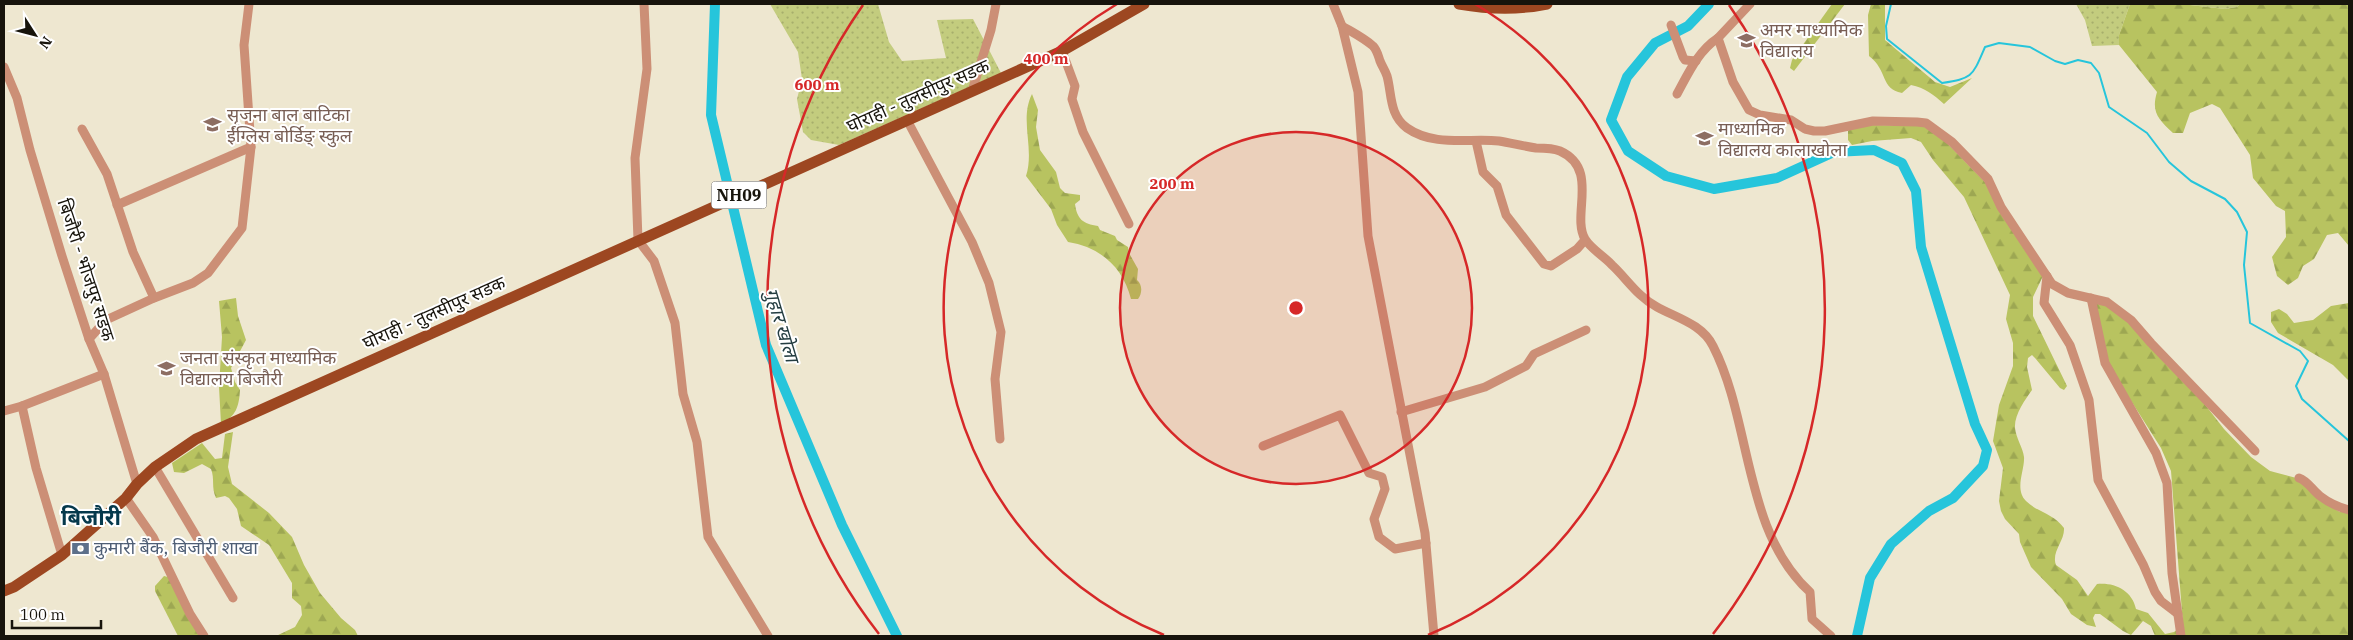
<svg xmlns="http://www.w3.org/2000/svg" width="2353" height="640" viewBox="0 0 2353 640" font-family="'IBM Plex Serif','Noto Sans Devanagari',serif">
  <defs>
    <pattern id="grass-dots" width="8" height="8" patternUnits="userSpaceOnUse" patternTransform="scale(1.25)"><rect width="8" height="8" fill="#c3cc7e"/><path d="M2 2h.1M6 6h.1" fill="none" stroke="#a7ae6c" stroke-width="1.8" stroke-linecap="round"/></pattern>
    <pattern id="forest-firs" width="22" height="20" patternUnits="userSpaceOnUse" patternTransform="scale(1.25)"><rect width="22" height="20" fill="#b8c360"/><path d="M5 1l3.5 6h-7zM16 11l3.5 6h-7z" fill="#9da752"/></pattern>
  </defs>
  <rect width="100%" height="100%" fill="#eee7d0"/>
  <g fill="url(#grass-dots)">
    <polygon points="770,4 878,4 889,42 902,61 946,58 937,20 973,19 1001,73 839,145 811,140 803,132 797,99 802,79 798,52"/>
    <polygon points="2076,4 2130,4 2119,35 2119,45 2092,46 2085,20"/>
    <polygon points="2181,4 2240,4 2237,7 2225,9"/>
  </g>
  <g fill="url(#forest-firs)">
    <polygon points="1832,4 1845,4 1794,71 1790,68 1792,60"/>
    <path d="M1871 4H1885V40L1935 82 1950 87 1972 78 1944 104C1933 94 1925 88 1911 85L1902 93C1880 89 1888 70 1869 56L1868 15Z"/>
    <path d="M2130 4H2181L2225 9 2237 7 2240 4H2349V246L2338 233 2327 235 2314 259 2303 266 2298 278 2288 285 2277 276 2272 257 2286 237 2285 211 2276 206 2253 178 2250 155 2220 108 2212 104 2190 113 2183 133H2173C2158 119 2151 112 2157 92L2119 45V35Z"/>
    <path d="M1032 94 1038 110 1036 127 1040 150 1056 172 1060 188 1065 193 1080 195V200L1075 204C1077 219 1083 224 1098 226L1100 230 1115 236 1117 240 1128 247 1129 253 1138 269 1137 280C1143 285 1142 294 1138 299H1131C1123 267 1100 247 1068 242L1057 225 1051 209 1026 176C1035 148 1019 120 1032 94Z"/>
    <path d="M1870 125 1925 126 1940 136 1986 183 2043 276 2033 297V316L2067 386 2064 390 2060 388 2035 358 2032 355 2028 358 2027 367 2032 390C2025 400 2014 415 2015 428 2016 438 2023 448 2024 457 2025 470 2014 489 2026 501 2037 512 2054 514 2064 528 2065 541 2051 552 2056 565L2077 580 2088 596 2097 584C2114 582 2132 590 2136 609L2148 613 2165 634 2174 632 2183 625 2171 471 2161 448 2107 363 2095 301 2106 304 2131 323 2196 393 2224 429 2251 457 2270 471 2304 480 2319 500 2340 512 2349 506V636H2155L2151 626 2143 621 2131 635 2123 631 2100 614H2095L2093 618 2096 627 2087 625 2071 614 2062 599 2031 567 2020 542 2019 534 2005 519 2001 511 1999 501 2003 468 1993 441 1999 405 2013 366V343L2006 319 2010 295 1964 197 1933 160 1921 142 1911 138 1872 141 1852 145 1848 140V131L1850 128Z"/>
    <path d="M236 298 238 316 246 340 231 368 235 382 240 390C239 407 236 416 221 424L219 387 222 337 219 301Z"/>
    <polygon points="2349,303 2349,381 2333,365 2278,333 2271,322 2271,312 2279,309 2287,314 2294,323 2313,320 2331,306"/>
    <path d="M233 432 228 467 232 484 269 513 292 537 304 565 320 593 341 618 355 630 358 636H276L295 627 302 615 301 606 292 598V583L269 545 241 526 237 509 229 498 225 496 216 498C211 487 215 479 211 469L202 464 184 473 174 472 172 463 202 443 215 459 222 458 225 434Z"/>
    <polygon points="164,576 168,577 200,636 178,636 155,591 155,586"/>
  </g>
  <g fill="none" stroke-linecap="round" stroke-linejoin="round">
    <path stroke="#26c5db" stroke-width="2" d="M1891 4 1886 26 1887 39 1942 83C1973 78 1972 77 1985 47L1999 43 2030 47 2055 61 2065 64 2078 60 2091 63 2099 73 2109 107 2147 133 2169 162 2191 181 2225 199 2237 212 2247 232 2244 265 2250 323 2300 351 2308 361 2296 386 2302 399 2349 441"/>
    <g stroke="#26c5db" stroke-width="10">
      <polyline points="715,4 711,115 766,345 842,525 897,636"/>
      <polyline points="1709,4 1688,26 1655,43 1627,77 1611,120 1628,151 1666,176 1714,189 1777,178 1834,152 1874,150 1902,163 1916,191 1921,247 1975,424 1987,450 1983,466 1953,498 1929,511 1891,544 1870,578 1857,636"/>
    </g>
    <g stroke="#cc8f76" stroke-width="9">
      <polyline points="644,4 647,69 635,158 638,240 654,261 675,323 683,394 697,442 708,537 768,636"/>
      <polyline points="1333,4 1342,26 1358,92 1368,236 1425,533 1434,636"/>
      <polyline points="1750,4 1718,38 1733,82 1749,110 1760,115 1791,120 1805,129 1814,131 1825,131 1873,121 1917,122 1926,123 1952,142 1988,179 2001,207 2052,284 2068,293 2107,302 2131,320 2151,343 2255,451"/>
      <polyline points="1671,25 1683,57 1685,60 1696,61"/>
      <path d="M1342 26C1352 32 1364 38 1373 46 1377 50 1378 55 1380 61 1382 66 1385 70 1387 76 1392 94 1389 115 1407 128 1434 147 1469 138 1499 141 1511 143 1523 146 1536 148 1543 148 1553 148 1560 151 1600 169 1571 215 1585 239 1591 249 1605 257 1612 265 1627 279 1638 297 1657 307 1677 318 1702 324 1713 346 1752 422 1743 531 1810 592L1812 619 1831 636"/>
      <polyline points="1062,51 1075,86 1072,99 1083,132 1129,224"/>
      <polyline points="4,67 17,98 30,150 62,256 89,339 104,374 137,484"/>
      <polyline points="972,91 991,30 996,4"/>
      <path d="M1677 94C1688 74 1698 51 1718 38"/>
      <polyline points="907,120 972,242 989,283 1001,332 995,379 1000,439"/>
      <polyline points="82,129 107,174 133,252 154,298"/>
      <polyline points="1476,141 1483,172 1497,186 1506,215 1544,264 1551,266 1577,249 1585,240"/>
      <polyline points="117,205 251,147"/>
      <polyline points="2047,276 2044,303 2070,345 2089,400 2098,480 2143,564 2155,592 2161,601 2178,614"/>
      <polyline points="2091,298 2105,363 2156,453 2167,483 2172,573 2181,636"/>
      <polyline points="89,339 106,320 154,298 193,283 208,273 242,228 251,147 244,45 249,4"/>
      <polyline points="22,406 36,468 62,555"/>
      <polyline points="4,411 22,406 104,374"/>
      <polyline points="1401,412 1485,387 1526,366 1534,354 1586,330"/>
      <polyline points="1263,446 1340,415 1369,473 1382,477 1385,489 1374,519 1379,537 1395,549 1426,543"/>
      <polyline points="155,467 233,598"/>
      <path d="M2299 478C2308 481 2312 490 2320 496 2329 503 2338 507 2349 510"/>
      <polyline points="126,498 153,537 190,614 204,636"/>
    </g>
    <g stroke="#9d4721" stroke-width="11">
      <path d="M1459 4C1488 9 1518 10 1547 4"/>
      <polyline points="4,591 14,587 62,555 126,498 137,484 155,467 196,439 1062,51 1144,4"/>
    </g>
  </g>
  <circle cx="1296" cy="308" r="176" fill="#d62828" fill-opacity=".12"/>
  <g fill="none" stroke="#d62828" stroke-width="2.5">
    <circle cx="1296" cy="308" r="176"/>
    <path d="M1164 635A353 353 0 0 1 1117 4M1475 4A353 353 0 0 1 1428 635"/>
    <path d="M879 634A529 529 0 0 1 863 5M1729 5A529 529 0 0 1 1713 634"/>
  </g>
  <defs>
    <symbol id="school-bare" viewBox="-9 -9 18 18"><path d="M0-5L7-2L0 1L-7-2ZM-4 1L0 2.5L4 1V4Q0 6-4 4Z" fill="#8d6e63" stroke="#fff" stroke-width="2.5" paint-order="stroke"/></symbol>
    <symbol id="bank-bare" viewBox="-9 -9 18 18"><path d="M-6-4H6V4H-6ZM0-2.3a2.3 2.3 0 1 0 0 4.6a2.3 2.3 0 1 0 0-4.6Z" fill="#5c6f8a" stroke="#fff" stroke-width="2.5" paint-order="stroke"/></symbol>
  </defs>
  <g fill-rule="evenodd">
    <use href="#school-bare" x="1734" y="28" width="25" height="25"/>
    <use href="#school-bare" x="200" y="112" width="25" height="25"/>
    <use href="#school-bare" x="1692" y="126" width="25" height="25"/>
    <use href="#school-bare" x="154" y="356" width="25" height="25"/>
    <use href="#bank-bare" x="68" y="536" width="25" height="25"/>
  </g>
  <g text-anchor="middle" stroke-width="4" stroke-linejoin="round" paint-order="stroke">
    <rect fill="#fff" stroke="#5d5a55" stroke-width="1" x="711.5" y="181.5" width="55" height="27" rx="4"/>
    <g font-size="16" font-weight="bold" fill="#17140c">
      <text x="739" y="201">NH09</text>
    </g>
    <g font-size="18" fill="#785e54" stroke="#fff" text-anchor="start">
      <text x="1760" y="36">अमर माध्यामिक<tspan x="1760" dy="21">विद्यालय</tspan></text>
      <text x="227" y="121">सृजना बाल बाटिका<tspan x="227" dy="21">ईंग्लिस बोर्डिङ् स्कुल</tspan></text>
      <text x="1718" y="135">माध्यामिक<tspan x="1718" dy="21">विद्यालय कालाखोला</tspan></text>
      <text x="180" y="364">जनता संस्कृत माध्यामिक<tspan x="180" dy="21">विद्यालय बिजौरी</tspan></text>
    </g>
    <g font-size="18" fill="#17140c" stroke="#fff">
      <text transform="translate(918 96) rotate(-24)" y="6">घोराही - तुलसीपुर सडक</text>
      <text transform="translate(86 270) rotate(72)" y="6">बिजौरी - भोजपुर सडक</text>
      <text transform="translate(434 313) rotate(-24)" y="6">घोराही - तुलसीपुर सडक</text>
    </g>
    <g font-size="18" fill="#4e5e75" stroke="#fff" text-anchor="start">
      <text x="94" y="554">कुमारी बैंक, बिजौरी शाखा</text>
    </g>
    <g font-size="19" font-style="italic" fill="#243d41" stroke="#fff">
      <text transform="translate(782 325) rotate(73)" y="7">गुहार खोला</text>
    </g>
    <g font-size="22" font-weight="bold" fill="#05394c" stroke="#fff">
      <text x="91" y="525">बिजौरी</text>
    </g>
  </g>
  <circle cx="1296" cy="308" r="8" fill="#d62828" stroke="#fff" stroke-width="2.5"/>
  <g font-size="15" text-anchor="middle" font-weight="bold" fill="#d62828" stroke="#fff" stroke-width="4" stroke-linejoin="round" paint-order="stroke">
    <text x="1046" y="64">400 m</text>
    <text x="817" y="90">600 m</text>
    <text x="1172" y="189">200 m</text>
  </g>
  <rect width="2353" height="640" fill="none" stroke="#17140c" stroke-width="10"/>
  <g transform="translate(35 35) rotate(126)" stroke="#ffffff" stroke-width="4" paint-order="stroke">
  <path d="M0-4L9 19L0 12L-9 19Z" fill="#17140c"/>
  <text y="-8" font-size="14" font-weight="bold" text-anchor="middle" fill="#17140c">N</text>
  </g>
  <path d="M12 620v8h89v-8" fill="none" stroke="#17140c" stroke-width="2.5"/>
  <text x="20" y="620" font-size="15" fill="#17140c" stroke="#ffffff" stroke-width="4" paint-order="stroke">100 m</text>
</svg>
